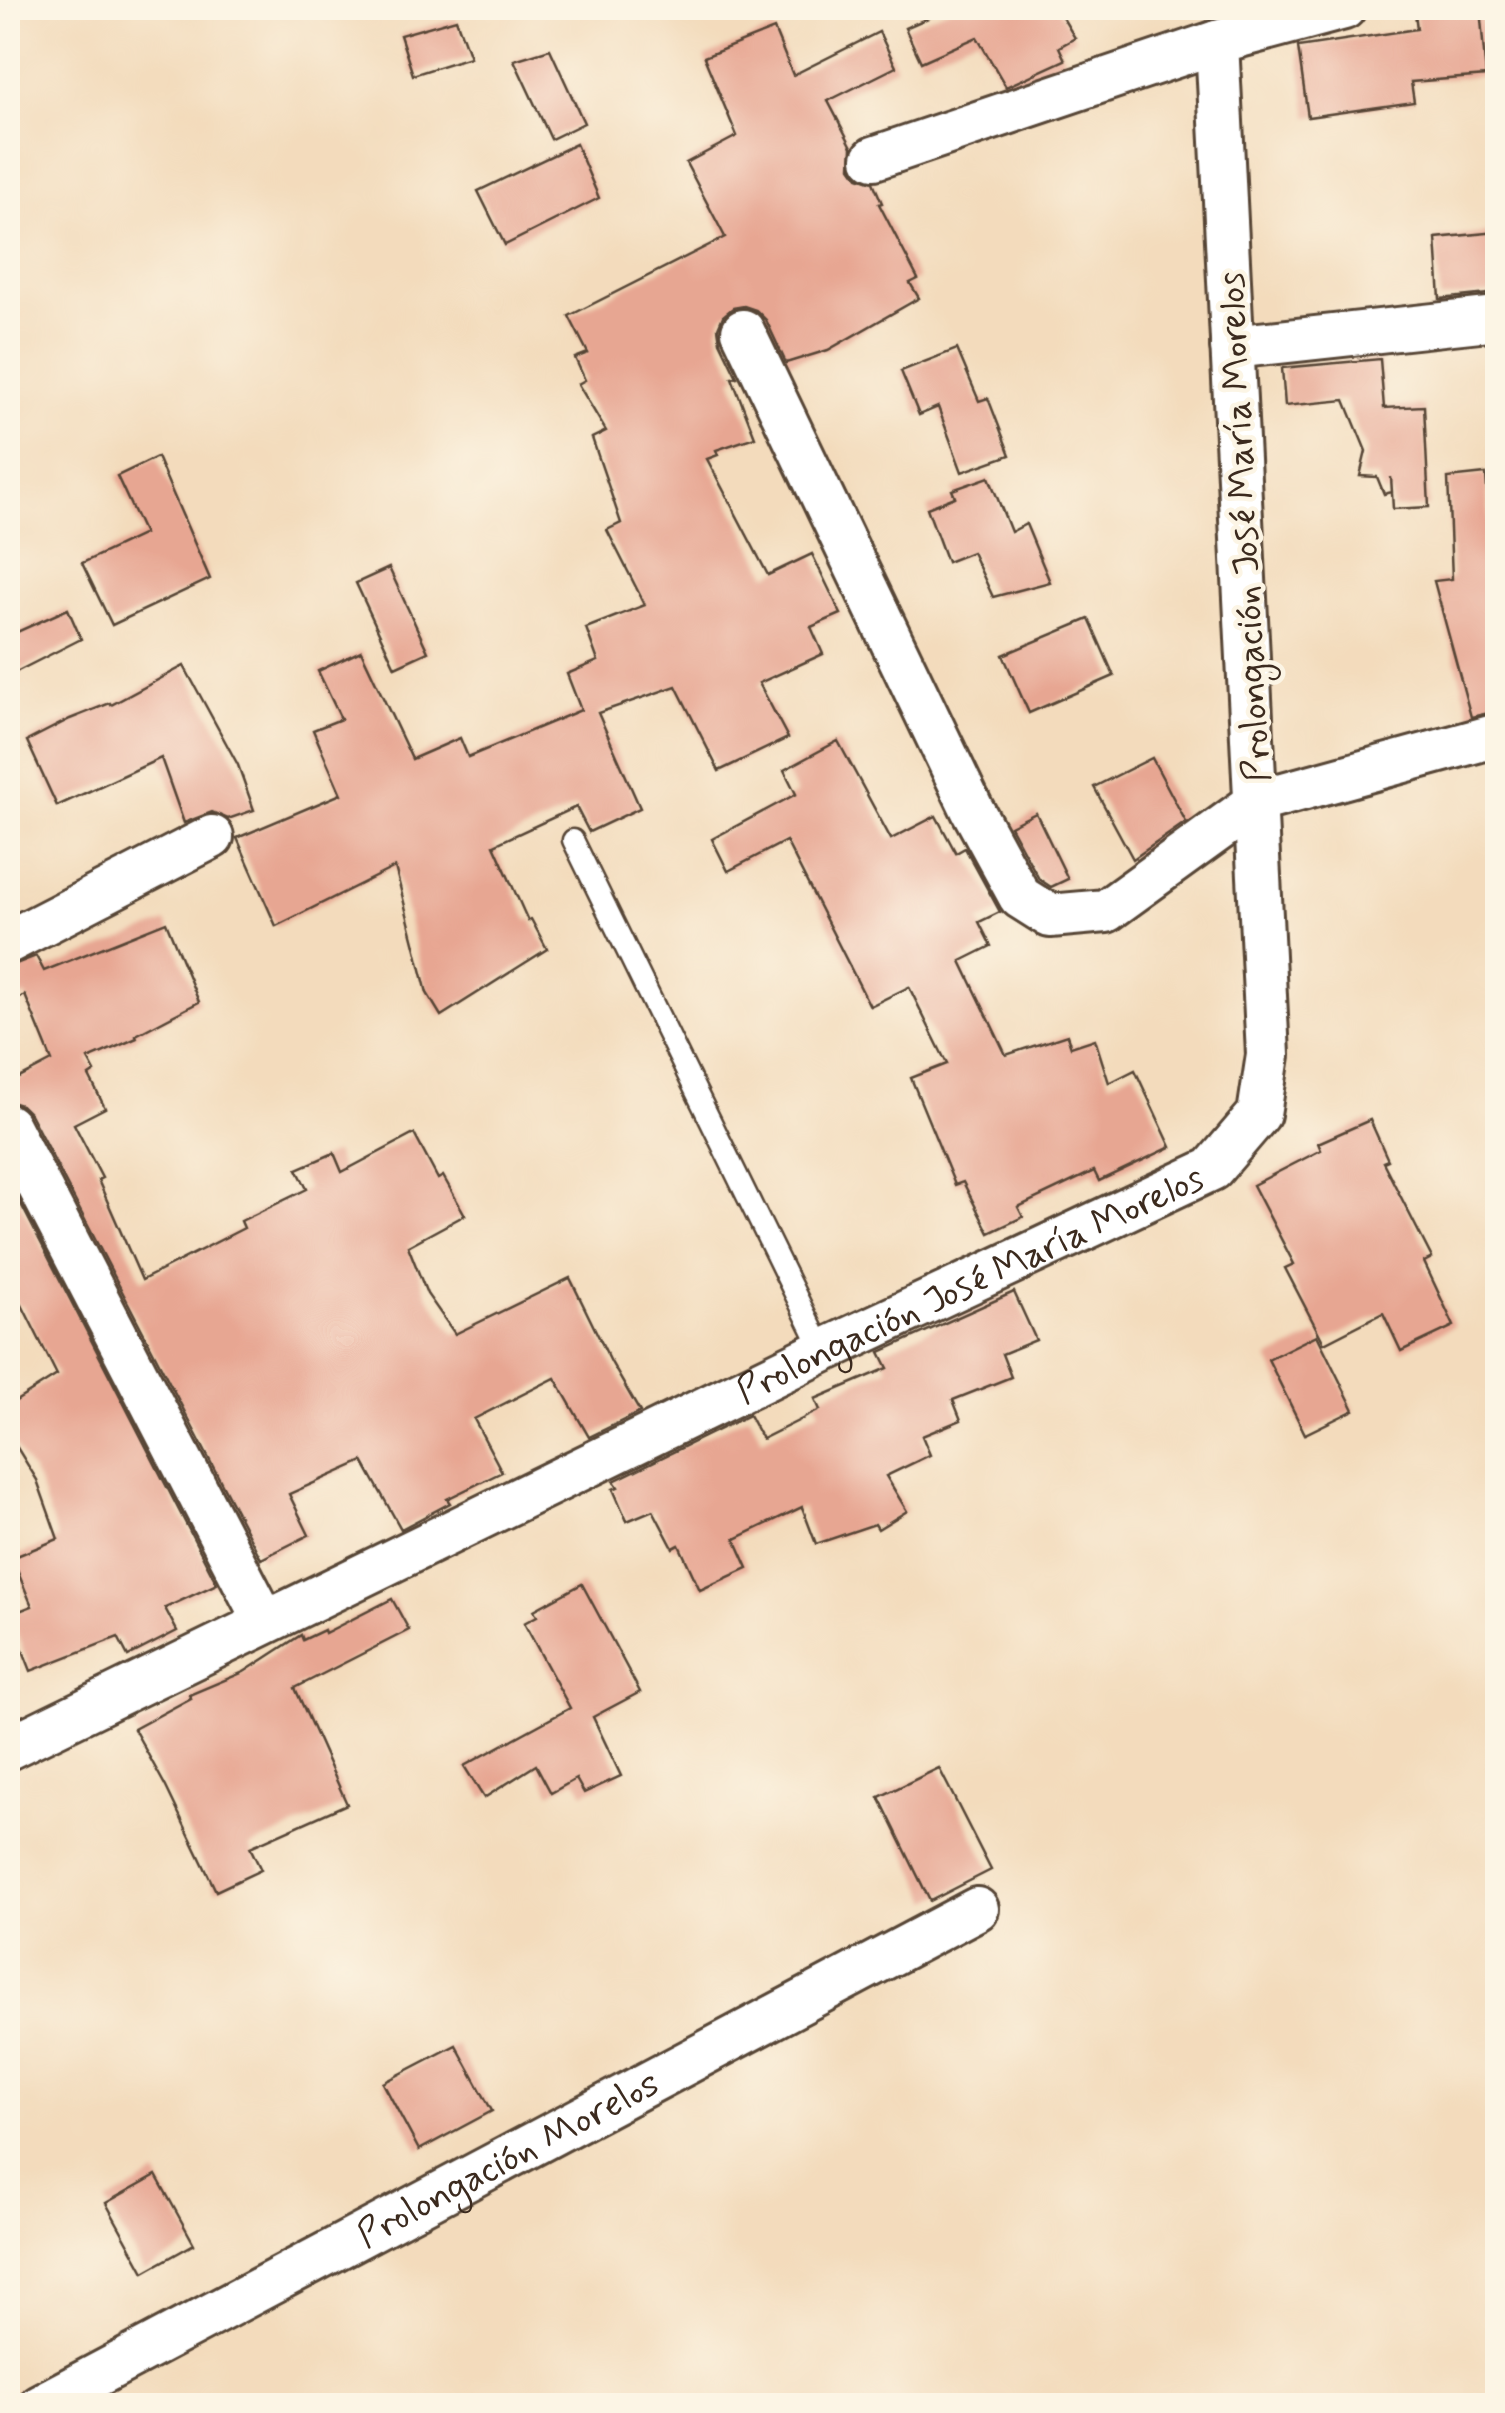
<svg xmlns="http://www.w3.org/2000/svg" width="1505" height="2413" viewBox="0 0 1505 2413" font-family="Mynerve,sans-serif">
  <rect width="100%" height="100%" fill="#fcf5e5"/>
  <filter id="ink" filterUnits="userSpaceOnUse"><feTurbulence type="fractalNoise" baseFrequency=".01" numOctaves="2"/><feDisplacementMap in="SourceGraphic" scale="20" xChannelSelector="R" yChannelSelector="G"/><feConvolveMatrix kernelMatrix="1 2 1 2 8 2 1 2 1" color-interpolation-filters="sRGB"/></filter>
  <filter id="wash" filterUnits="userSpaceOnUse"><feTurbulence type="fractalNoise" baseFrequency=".0048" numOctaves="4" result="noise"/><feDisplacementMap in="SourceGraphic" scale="40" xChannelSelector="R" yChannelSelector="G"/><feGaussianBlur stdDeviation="2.25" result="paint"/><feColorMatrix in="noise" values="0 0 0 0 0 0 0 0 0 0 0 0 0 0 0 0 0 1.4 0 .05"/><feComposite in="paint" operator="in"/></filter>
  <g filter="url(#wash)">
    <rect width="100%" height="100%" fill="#f3dbbc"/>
    <g id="blocks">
      <g fill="#e7a692">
        <polygon points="951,8 1057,8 1075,38 1059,47 1065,60 1006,87 977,37 921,62 905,28"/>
        <polygon points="1480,8 1486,76 1411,82 1414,102 1308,117 1298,47 1417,29 1415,13"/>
        <polygon points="456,19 470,57 413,75 400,35"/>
        <polygon points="774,29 793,75 879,32 896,67 828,101 852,147 851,167 858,177 873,182 882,203 879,204 918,279 910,283 919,298 828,350 786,363 766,320 756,310 744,306 733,308 723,316 718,328 720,342 737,377 732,378 755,437 716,450 718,455 707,459 768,575 812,554 841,614 811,627 823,654 759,683 788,738 719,771 676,686 598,713 640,808 589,832 576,807 494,845 528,921 531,919 547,949 441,1016 427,993 395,867 276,926 237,838 341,794 313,730 341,719 318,671 361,651 412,759 460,738 468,757 581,710 567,674 598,661 586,628 645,605 607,530 621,523 592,438 606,431 578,384 585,380 575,358 588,353 569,316 725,237 686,163 737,136 704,57"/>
        <polygon points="550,49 584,123 551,139 514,60"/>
        <polygon points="576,144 599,198 505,245 478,191"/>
        <polygon points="1498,232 1498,293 1440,299 1436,238"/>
        <polygon points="957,349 979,401 988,398 1010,455 962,472 938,407 919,415 901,371"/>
        <polygon points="1380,359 1384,408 1424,406 1429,507 1393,509 1391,477 1392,492 1384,494 1377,477 1360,476 1366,451 1345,400 1285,406 1282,368"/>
        <polygon points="157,457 210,579 112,625 82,563 144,534 117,476"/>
        <polygon points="1486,474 1494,592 1498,592 1498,711 1471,717 1434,581 1452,579 1448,478"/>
        <polygon points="989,477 1011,532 1026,524 1050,582 993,597 972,552 947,562 927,508 955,497 952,490"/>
        <polygon points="389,568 428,652 395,667 356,583"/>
        <polygon points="68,609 81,639 8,676 8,636"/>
        <polygon points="1089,619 1114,676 1029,713 1003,655"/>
        <polygon points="184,666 238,765 254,810 228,819 212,812 184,823 161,758 57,806 27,741 70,719 110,703 111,705"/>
        <polygon points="838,741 891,839 936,816 956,853 965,848 1000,912 979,922 991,946 961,961 1006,1055 1067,1035 1071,1047 1095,1039 1109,1083 1135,1070 1171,1147 1099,1181 1094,1171 1018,1207 1023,1217 989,1233 963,1182 955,1185 911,1078 947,1064 909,987 870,1006 786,841 728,871 712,839 796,794 784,770"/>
        <polygon points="1152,758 1186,822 1133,859 1094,787"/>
        <polygon points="1036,813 1068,879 1051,887 1039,879 1010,826"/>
        <polygon points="166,922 199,1002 136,1035 137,1038 88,1059 95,1072 89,1076 105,1108 74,1124 102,1178 98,1180 142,1280 244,1228 241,1221 307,1189 297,1169 334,1153 342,1172 414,1134 438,1179 443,1176 465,1215 408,1246 427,1294 455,1334 570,1278 611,1362 640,1412 589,1437 555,1378 474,1419 502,1472 447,1499 450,1503 401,1529 363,1461 289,1494 309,1535 261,1559 30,1114 21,1105 8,1101 8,1084 52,1061 25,995 8,1004 8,967 36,956 44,971"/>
        <polygon points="1370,1120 1388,1160 1383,1162 1432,1258 1424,1262 1454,1326 1401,1351 1383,1313 1324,1343 1285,1268 1294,1264 1253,1185 1321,1150 1318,1143"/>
        <polygon points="8,1179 217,1584 165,1608 177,1631 128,1656 118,1637 31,1671 9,1615 32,1606 12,1558 58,1539 37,1480 8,1433 8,1406 57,1375 22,1305 18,1307 8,1288"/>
        <polygon points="1014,1292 1036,1340 1002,1354 1011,1377 953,1400 961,1420 922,1436 930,1455 886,1476 907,1511 878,1529 875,1524 816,1544 802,1507 735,1539 748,1568 700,1590 679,1545 673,1548 653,1510 627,1521 613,1489 618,1487 614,1481 749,1415 762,1439 820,1410 815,1399 888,1368 880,1352"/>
        <polygon points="1317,1335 1354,1410 1305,1434 1268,1359"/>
        <polygon points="582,1584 640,1692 593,1717 621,1776 584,1793 576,1779 551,1793 536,1765 484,1798 464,1766 570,1708 524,1623 537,1616 534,1610"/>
        <polygon points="392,1599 409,1630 295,1688 347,1804 250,1847 261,1870 216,1891 166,1787 134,1729 191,1698 189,1695 244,1672 301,1635 303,1640 324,1630 325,1633"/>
        <polygon points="939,1768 991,1870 930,1901 879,1797"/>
        <polygon points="456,2045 492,2111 419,2150 383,2083"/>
        <polygon points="156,2175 194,2244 144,2272 106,2203"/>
      </g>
    </g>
  </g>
  <g filter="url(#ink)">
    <use href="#blocks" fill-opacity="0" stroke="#574536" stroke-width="2.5"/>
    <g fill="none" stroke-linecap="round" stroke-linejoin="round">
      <defs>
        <polyline id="lane" points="573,840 823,1351"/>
        <g id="street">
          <polyline points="874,158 1217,42"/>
          <polyline points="743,331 972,809 1020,897 1050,916 1106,911 1258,801 1498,735"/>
          <polyline points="1232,347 1498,318"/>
          <polyline points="8,942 212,837"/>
          <polyline points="8,1126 265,1622"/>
          <path id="s1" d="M8 1748 823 1351 1212 1169 1259 1114 1268 1055 1217 42 1344 8"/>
          <path id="s2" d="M39 2406 977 1909"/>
        </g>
      </defs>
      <use href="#lane" stroke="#574536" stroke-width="25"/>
      <use href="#street" stroke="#574536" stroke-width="48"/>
      <use href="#lane" stroke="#fff" stroke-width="20"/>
      <use href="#street" stroke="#fff" stroke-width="42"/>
    </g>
  </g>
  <g text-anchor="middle" stroke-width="9" stroke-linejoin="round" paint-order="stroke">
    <g font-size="38" fill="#3b2a1e" stroke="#fcf5e5">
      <text transform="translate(1243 527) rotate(-93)" y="13">Prolongación José María Morelos</text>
      <text dy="13" stroke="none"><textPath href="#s1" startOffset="1068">Prolongación José María Morelos</textPath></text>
      <text dy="13" stroke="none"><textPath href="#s2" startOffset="530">Prolongación Morelos</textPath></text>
    </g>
  </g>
  <rect width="1505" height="2413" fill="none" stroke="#fcf5e5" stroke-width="40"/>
</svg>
